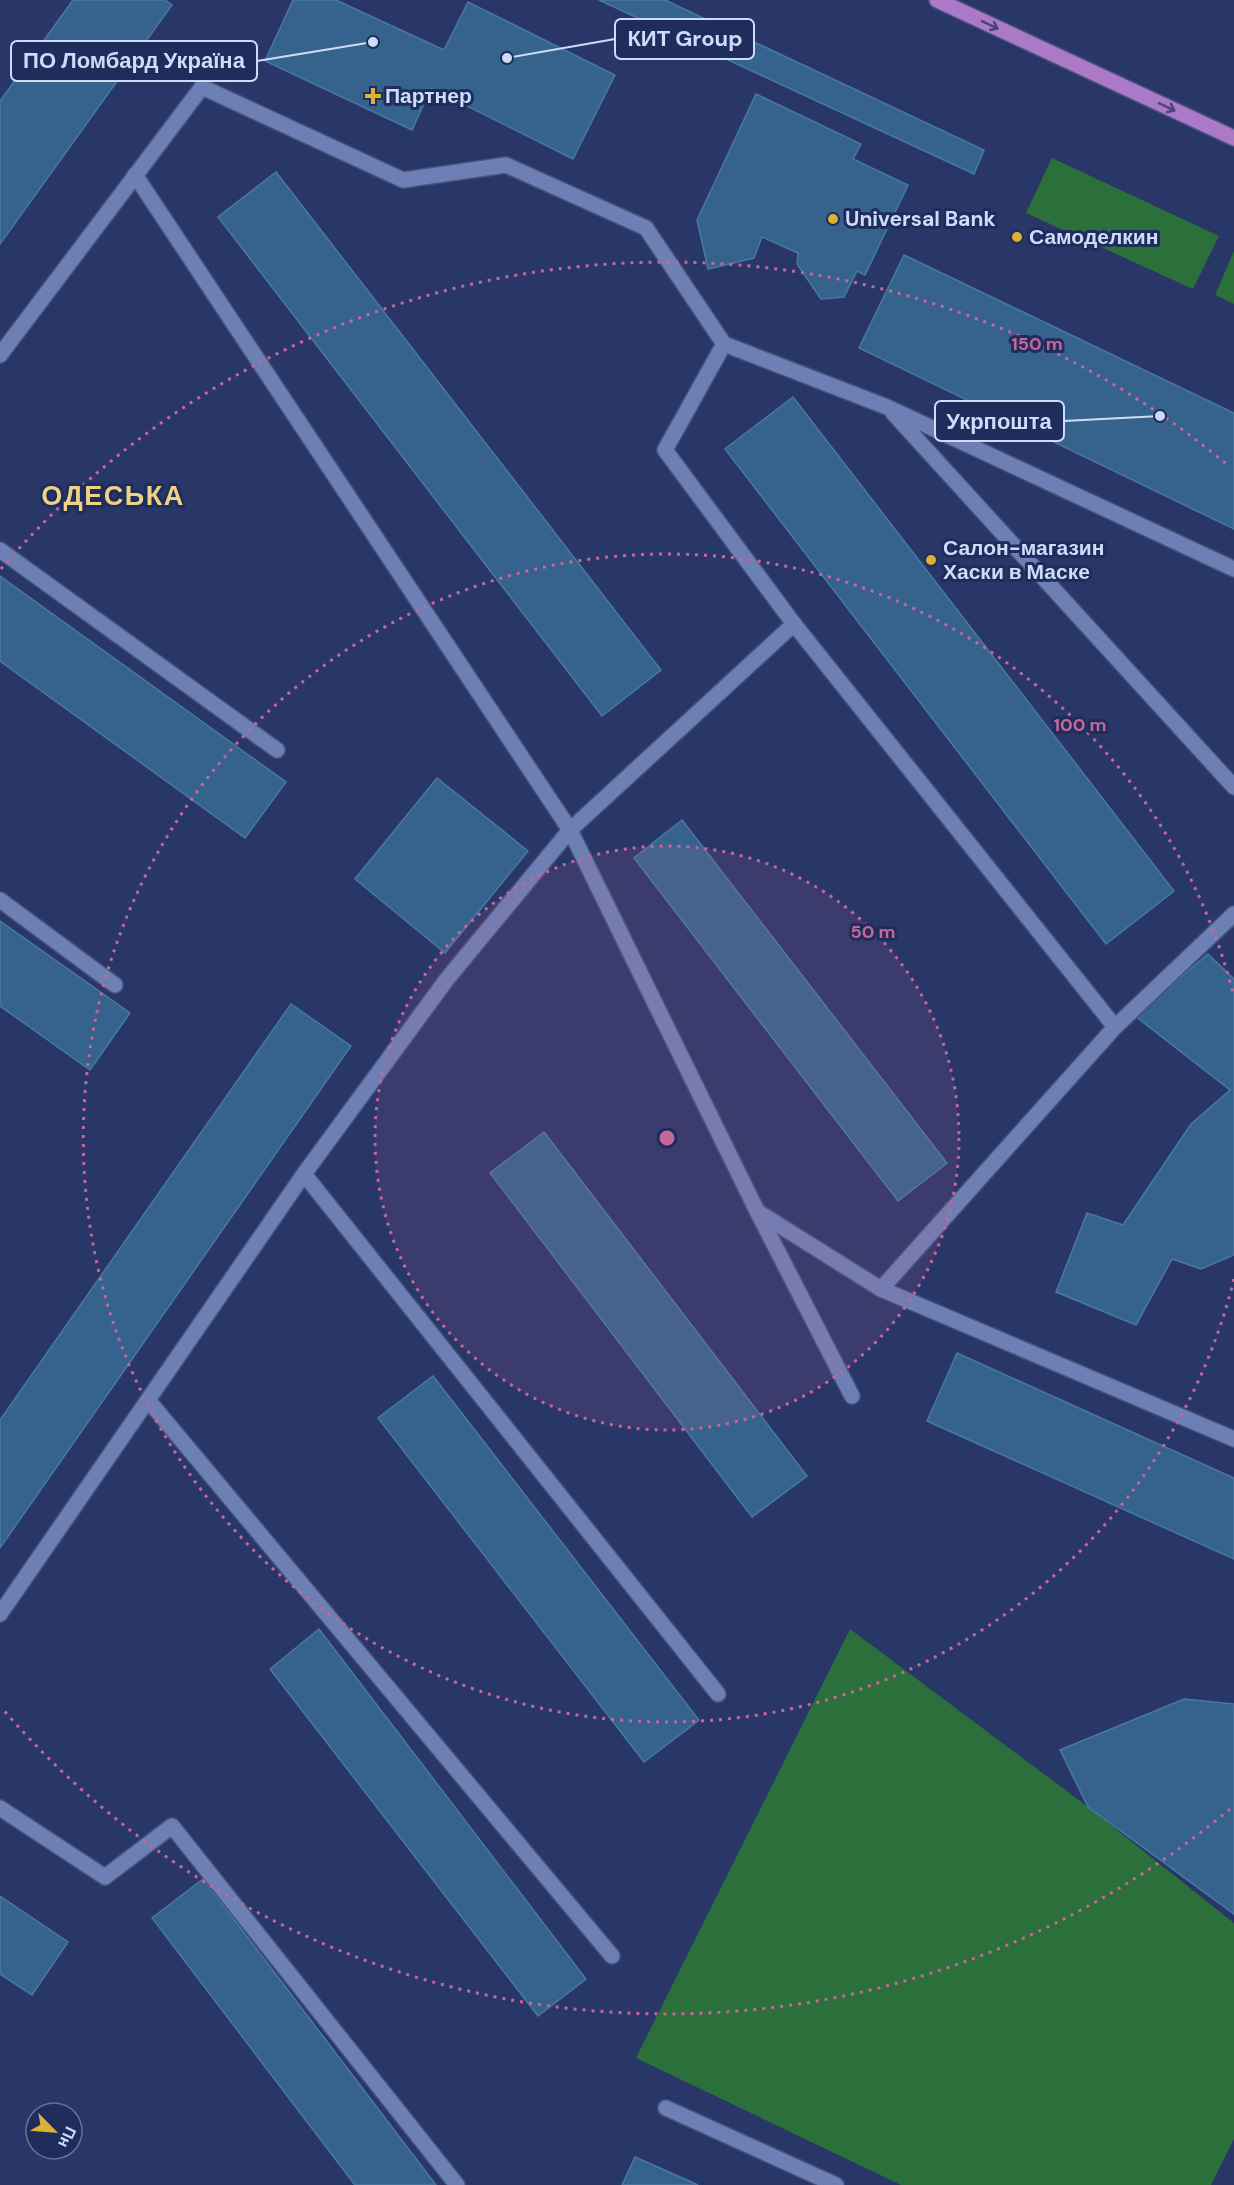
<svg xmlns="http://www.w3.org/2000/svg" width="1234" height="2185" viewBox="0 0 1234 2185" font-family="'DM Sans',sans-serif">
  <rect width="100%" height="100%" fill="#283767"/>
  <g fill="#2b6f3a">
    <polygon points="1052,158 1219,236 1193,289 1026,213"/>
    <polygon points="1234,251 1234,304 1215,295"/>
    <polygon points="850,1629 1088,1807 1234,1923 1234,2139 1211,2185 901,2185 636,2058"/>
  </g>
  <g fill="#35638d" stroke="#4978a3" stroke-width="1.5">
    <polygon points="73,0 165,0 172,5 0,244 0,101"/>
    <polygon points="293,0 336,0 444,50 468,2 615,75 573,159 431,88 412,130 265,61"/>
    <polygon points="599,0 665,0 984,150 974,174"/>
    <polygon points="756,94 861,144 853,159 908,185 865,275 857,271 844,297 821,299 797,264 798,253 762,237 754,258 708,269 697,220"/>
    <polygon points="276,172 661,670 602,716 218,217"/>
    <polygon points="904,255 1234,413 1234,529 859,348"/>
    <polygon points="793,397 1174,891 1106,944 725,449"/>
    <polygon points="0,576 286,782 245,838 0,661"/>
    <polygon points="437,778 528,851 445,953 355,879"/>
    <polygon points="682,820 947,1163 898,1201 634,858"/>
    <polygon points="0,921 130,1013 90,1070 0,1006"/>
    <polygon points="1208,954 1234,979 1234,1255 1201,1269 1172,1259 1136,1325 1056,1292 1087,1213 1123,1225 1191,1124 1230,1090 1135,1016"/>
    <polygon points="291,1004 351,1046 0,1548 0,1420"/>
    <polygon points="544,1132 807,1476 752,1517 490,1173"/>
    <polygon points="957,1353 1234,1478 1234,1559 927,1421"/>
    <polygon points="433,1376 699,1720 644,1762 378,1418"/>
    <polygon points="319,1629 586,1979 538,2016 270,1669"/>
    <polygon points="1184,1699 1234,1704 1234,1914 1088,1807 1060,1750"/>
    <polygon points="203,1879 278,1977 436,2185 355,2185 152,1918"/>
    <polygon points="0,1896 68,1942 32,1995 0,1974"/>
    <polygon points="635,2157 696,2184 698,2185 622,2185"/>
  </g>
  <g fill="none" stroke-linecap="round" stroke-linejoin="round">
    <defs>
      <g id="lane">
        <polyline points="135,175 570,830 757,1211 852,1396"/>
        <polyline points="0,355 202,87 403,180 506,165 646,228 724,344 887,407 1234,569"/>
        <polyline points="893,413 1234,787"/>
        <polyline points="0,550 277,750"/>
        <polyline points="794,624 1115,1027 881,1289"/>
        <polyline points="0,900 115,985"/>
        <polyline points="1115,1027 1234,914"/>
        <polyline points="304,1174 718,1694"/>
        <polyline points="758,1212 881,1289 1234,1439"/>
        <polyline points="148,1400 612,1956"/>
        <polyline points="0,1614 304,1174 447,979 570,830 794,624 665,450 724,344"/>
        <polyline points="0,1808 105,1877 172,1826 457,2185"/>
        <polyline points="666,2108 836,2185"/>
      </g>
      <polyline id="primary" points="937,0 1234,138"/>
    </defs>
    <use href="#lane" stroke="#46527b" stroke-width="18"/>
    <use href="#primary" stroke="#46527b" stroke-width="18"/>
    <use href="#lane" stroke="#6c80b6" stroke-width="15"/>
    <use href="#primary" stroke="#ac79c9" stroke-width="15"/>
  </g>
  <defs><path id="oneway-shaft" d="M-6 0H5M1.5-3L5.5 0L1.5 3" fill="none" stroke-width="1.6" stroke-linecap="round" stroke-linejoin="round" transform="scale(1.5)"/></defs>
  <g stroke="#49447c">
    <use href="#oneway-shaft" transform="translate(990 25) rotate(25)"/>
    <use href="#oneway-shaft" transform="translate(1167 107) rotate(25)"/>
  </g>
  <circle cx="667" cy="1138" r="292" fill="#c7669a" fill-opacity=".12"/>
  <g fill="none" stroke="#c7669a" stroke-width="3" stroke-dasharray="3 6">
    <circle cx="667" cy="1138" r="292"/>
    <path d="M1234 1279A584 584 0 1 1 1234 997"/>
    <path d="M1230 1809A876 876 0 0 1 1 1707M1 569A876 876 0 0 1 1230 467"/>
  </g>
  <g fill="#ddb133" stroke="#1e2d5b" stroke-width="2">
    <path d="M370 87h6v6h6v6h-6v6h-6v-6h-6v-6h6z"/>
    <circle cx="833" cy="219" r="6"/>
    <circle cx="1017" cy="237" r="6"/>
    <circle cx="931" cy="560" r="6"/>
  </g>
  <g text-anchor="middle" stroke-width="6" stroke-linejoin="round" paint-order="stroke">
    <g font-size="21" font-weight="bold" fill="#cfdbf9" stroke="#1e2d5b" text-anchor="start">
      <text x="385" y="103">Партнер</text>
      <text x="845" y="226">Universal Bank</text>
      <text x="1029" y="244">Самоделкин</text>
      <text x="943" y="555">Салон-магазин<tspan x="943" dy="24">Хаски в Маске</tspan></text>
    </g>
    <g font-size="27" font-weight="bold" letter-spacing="1.5" fill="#f0d287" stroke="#1e2d5b">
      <text x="113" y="505">ОДЕСЬКА</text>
    </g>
  </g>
  <circle cx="667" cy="1138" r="9" fill="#c7669a" stroke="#1e2d5b" stroke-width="3"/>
  <g font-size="18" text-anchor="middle" font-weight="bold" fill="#c7669a" stroke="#1e2d5b" stroke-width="6" stroke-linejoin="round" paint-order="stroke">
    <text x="1037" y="350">150 m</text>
    <text x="1080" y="731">100 m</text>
    <text x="873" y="938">50 m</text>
  </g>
  <path fill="none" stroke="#cfdbf9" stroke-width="2" d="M507 58L615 39M373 42L257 61M1160 416L1064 421"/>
  <g fill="#cfdbf9" stroke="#1e2d5b" stroke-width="2">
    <circle cx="507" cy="58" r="6"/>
    <circle cx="373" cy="42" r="6"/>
    <circle cx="1160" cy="416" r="6"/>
  </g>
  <g fill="#1e2d5b" stroke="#cfdbf9" stroke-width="2">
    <rect x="615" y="19" width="139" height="40" rx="6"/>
    <rect x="11" y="41" width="246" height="40" rx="6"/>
    <rect x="935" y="401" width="129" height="40" rx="6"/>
  </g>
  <g font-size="22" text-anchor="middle" font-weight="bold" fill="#cfdbf9">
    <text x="685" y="46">КИТ Group</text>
    <text x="134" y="68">ПО Ломбард Україна</text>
    <text x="999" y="429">Укрпошта</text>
  </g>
  <g transform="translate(54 2131) rotate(115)"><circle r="28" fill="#1e2d5b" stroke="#65739a" stroke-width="1.5"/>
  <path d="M0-4.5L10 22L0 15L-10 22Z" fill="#ddb133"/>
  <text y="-9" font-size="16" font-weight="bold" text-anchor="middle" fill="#cfdbf9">Пн</text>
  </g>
</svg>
